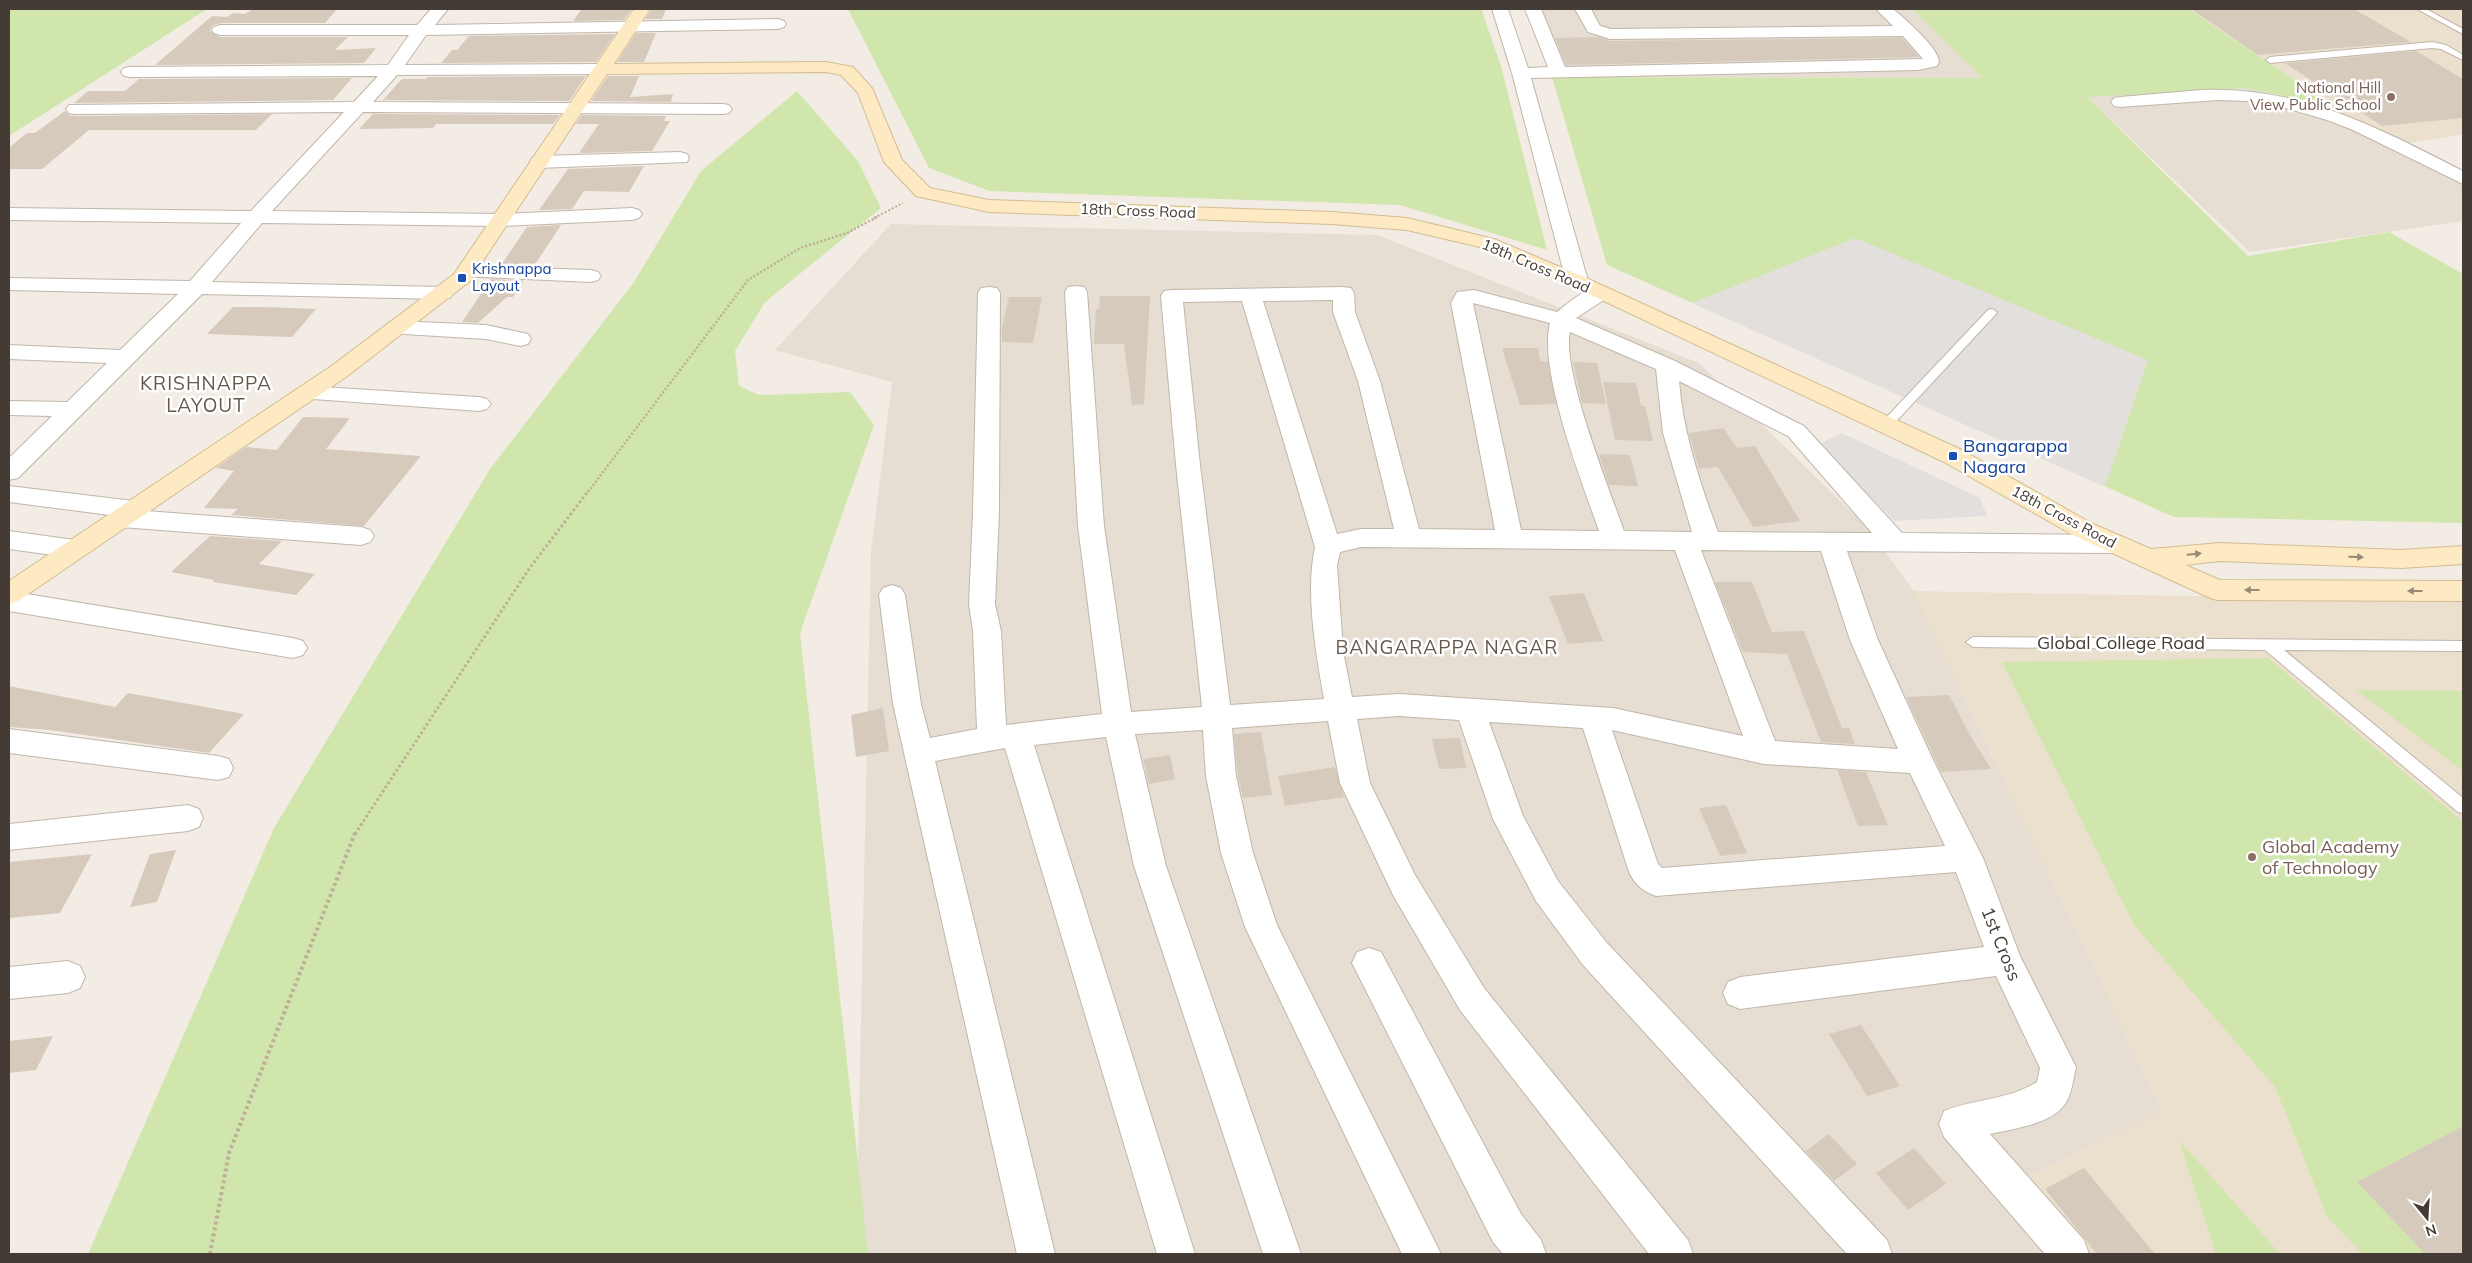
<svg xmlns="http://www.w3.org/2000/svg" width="2472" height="1263" viewBox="0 0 2472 1263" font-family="Mulish,sans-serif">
  <rect width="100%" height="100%" fill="#f2ece4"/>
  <g fill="#e6ded2">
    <polygon points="1526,9 1912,9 1984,78 1552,77"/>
    <polygon points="2243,88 2280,95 2463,183 2463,221 2250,252 2086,96"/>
    <polygon points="891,224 1378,235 1699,363 1867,527 1913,590 2163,1112 1993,1194 2047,1254 856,1254 871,552 892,382 775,350"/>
  </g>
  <g fill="#ebe0ce">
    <polygon points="2189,9 2463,9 2463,134 2392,146"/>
    <polygon points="1913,591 2463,601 2463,1254 2047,1254 1993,1194 2163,1112"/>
  </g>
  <g fill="#d1e6ac">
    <polygon points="9,9 207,9 9,136"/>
    <polygon points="848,9 1481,9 1501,66 1547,250 1400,205 989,191 929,168"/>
    <polygon points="1912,9 2189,9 2392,146 2280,95 2243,88 2087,97 2248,256 2389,232 2463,274 2463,523 2174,517 1607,265 1552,77 1983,78"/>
    <polygon points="797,91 858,161 881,208 765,302 735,351 739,386 759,395 850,392 874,425 800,633 868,1254 88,1254 274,828 490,469 634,282 701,171"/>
    <polygon points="2268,658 2463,822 2463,1126 2357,1182 2425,1254 2362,1254 2327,1216 2275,1087 2134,925 2002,662"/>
    <polygon points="2356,690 2463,691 2463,771"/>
    <polygon points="2179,1140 2280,1254 2216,1254"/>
  </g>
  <g fill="#e2dfdc">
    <polygon points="1855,238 2148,360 2105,487 1692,303"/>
    <polygon points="1842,433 1980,498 1987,516 1894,521 1819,444"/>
  </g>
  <g fill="#d6cabc">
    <polygon points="253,9 337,9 325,23 220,23 212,26 210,31 220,37 348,37 335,50 376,48 364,63 155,65 212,16 227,17 233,13 245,14"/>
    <polygon points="582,9 632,9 624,20 573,21"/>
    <polygon points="652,9 666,9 662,19 645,19"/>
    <polygon points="2191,9 2354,9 2411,42 2258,55"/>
    <polygon points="636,33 656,33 644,62 617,62"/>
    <polygon points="615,34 596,62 441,63 452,50 457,50 469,36"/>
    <polygon points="1599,37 1610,41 1902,38 1919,57 1566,65 1555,38"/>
    <polygon points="2416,51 2463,79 2463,118 2382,126 2285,63"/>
    <polygon points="586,76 569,101 383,100 402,79 426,79 428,77"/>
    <polygon points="608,76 639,76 630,97 673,94 671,102 591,101"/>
    <polygon points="352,78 333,100 74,103 88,91 125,91 139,79"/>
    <polygon points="65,111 69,115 75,116 272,114 256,130 89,130 42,169 9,169 9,148 27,133 35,133"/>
    <polygon points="373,114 560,115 553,124 436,124 433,128 359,129"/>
    <polygon points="582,115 666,116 664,121 670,121 652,151 579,153 599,124 576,124"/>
    <polygon points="644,166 629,192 584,191 572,209 539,210 568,169"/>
    <polygon points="561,225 534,266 501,265 527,227"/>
    <polygon points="491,279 524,281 513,297 507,297 478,323 462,322"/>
    <polygon points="1100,296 1150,296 1144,404 1132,405 1124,344 1094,344 1096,309 1099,309"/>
    <polygon points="1009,297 1042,297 1033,343 1002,342 1002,327"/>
    <polygon points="233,307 264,307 316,309 292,337 207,334"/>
    <polygon points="1502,348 1538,348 1540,361 1548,362 1556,404 1520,405"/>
    <polygon points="1573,362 1597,363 1606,404 1582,403"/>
    <polygon points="1603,382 1636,383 1641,406 1645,406 1653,441 1615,440"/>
    <polygon points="303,417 350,418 326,449 421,456 364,526 231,515 238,509 204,508 234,471 216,468 246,447 277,450"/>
    <polygon points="1723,428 1737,448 1755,446 1800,521 1753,527 1718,467 1699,469 1689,433"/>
    <polygon points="1599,454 1630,455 1638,486 1609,485"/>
    <polygon points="210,536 282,541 259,564 315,574 296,595 213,582 214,580 171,572"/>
    <polygon points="1715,582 1752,582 1772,632 1804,631 1842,728 1849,728 1855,744 1821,742 1787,654 1743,652"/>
    <polygon points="1584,593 1603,641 1568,644 1549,596"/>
    <polygon points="9,686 115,707 128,693 244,714 209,753 50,730 9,727"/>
    <polygon points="1949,695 1971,737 1991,769 1941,772 1906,697"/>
    <polygon points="883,708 889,751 856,757 851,715"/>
    <polygon points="1261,732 1272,795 1243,798 1238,776 1234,734"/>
    <polygon points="1460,738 1466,768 1439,769 1432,739"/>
    <polygon points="1170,755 1175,779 1149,784 1143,759"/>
    <polygon points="1335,767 1344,797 1285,806 1278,776"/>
    <polygon points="1837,770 1866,772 1888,825 1858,826"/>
    <polygon points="1726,805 1747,853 1720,856 1699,808"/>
    <polygon points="176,850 157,902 130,907 150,854"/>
    <polygon points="92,854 60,913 9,918 9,862"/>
    <polygon points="1861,1025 1900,1086 1867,1096 1829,1034"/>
    <polygon points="53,1036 36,1070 9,1073 9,1041"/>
    <polygon points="2463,1126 2463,1254 2425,1254 2357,1182"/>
    <polygon points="1829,1134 1857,1164 1834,1181 1806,1151"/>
    <polygon points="1914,1148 1946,1184 1908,1210 1876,1173"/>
    <polygon points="2084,1168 2155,1254 2097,1254 2045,1189"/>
  </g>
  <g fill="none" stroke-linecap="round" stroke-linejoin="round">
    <defs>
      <g id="lane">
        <polygon points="2417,9 2426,9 2463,29 2463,34"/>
        <polygon points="2432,42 2446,45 2463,55 2463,60 2441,49 2432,48 2270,63 2266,60 2270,57"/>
        <polygon points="1992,309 1997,312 1996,314 1890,428 1882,428 1880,425 1882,422 1988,310"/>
        <polygon points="1973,637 2463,641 2463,651 2284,650 2463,798 2463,813 2458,812 2265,650 1973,647 1966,642"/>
      </g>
      <g id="street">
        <polygon points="431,9 448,9 435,25 778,19 784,21 786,24 784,27 778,29 426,35 405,65 601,64 607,65 610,69 607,73 601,74 397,75 373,102 723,104 729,105 732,109 729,113 723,114 363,112 272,211 500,214 632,208 639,210 642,214 639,218 632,220 500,226 262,223 212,282 442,287 450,288 453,293 450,298 442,299 202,294 18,478 9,480 9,458 52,416 9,415 9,401 67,402 107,363 9,359 9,345 120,350 178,294 9,290 9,278 190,281 241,223 9,220 9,208 251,211 344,112 75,114 69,113 66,109 69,105 354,102 378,76 130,77 124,76 121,72 124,68 130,67 388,65 409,35 220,35 214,33 212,30 214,27 220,25 417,25"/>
        <path d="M1492 9H1508L1528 68 1548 67 1525 9H1541L1565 67 1923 59 1903 36 1610 39 1588 32 1575 9H1591L1600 26 1611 29 1893 26 1876 9H1893C1904 18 1939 48 1939 62L1937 66 1918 70 1531 78 1588 281 1584 285 1577 287 1570 285 1566 281 1512 73Z"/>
        <path d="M2201 90C2300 86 2377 127 2463 171V184L2353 130 2327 120 2279 106 2249 101 2218 100 2120 107 2114 106 2111 102 2114 98 2120 97Z"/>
        <polygon points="680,152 687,154 689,158 687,162 539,168 532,166 530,162 532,158 539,156"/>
        <polygon points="466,266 591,270 598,272 601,276 598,280 591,282 459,276 456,272 459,268"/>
        <path d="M1076 286 1084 287 1087 292 1104 526 1131 712 1202 707 1176 465 1161 296 1164 291 1172 290 1343 287 1351 288 1354 293 1355 312 1380 381 1419 529 1495 530 1451 303 1457 292 1474 290 1557 312C1570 301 1590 284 1607 288L1610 293 1607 298 1576 318 1675 361 1804 426 1902 533 2114 535 2123 538 2127 544 2123 550 2114 553 1847 551 1878 640 1934 762 1983 858 2020 956 2076 1067C2073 1079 2072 1094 2065 1104 2052 1124 2012 1129 1990 1134L2084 1240 2089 1254H2045L1944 1137 1939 1124 1944 1111C1974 1099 2009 1100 2037 1082L2040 1068 1996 976 1740 1009 1728 1004 1723 993 1728 982 1740 977 1984 947 1956 872 1656 896C1643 891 1635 885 1629 872L1583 728 1489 722 1523 816 1558 881 1607 943 1887 1240 1892 1254H1847L1583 965 1536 901 1493 819 1459 720 1399 716 1357 719 1370 783 1415 875 1484 988 1688 1240 1693 1254H1649L1460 1010 1393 895 1340 783 1328 721 1232 728 1236 776 1253 853 1277 925 1441 1254H1402L1245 927 1221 853 1206 776 1203 730 1135 734 1166 866 1301 1254H1263L1134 866 1106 737 1034 745 1195 1254H1157L1005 748 935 761 1055 1254H1017L893 704 879 595 883 588 892 585 901 588 905 595 921 704 930 738 977 729 973 631 969 604 973 512 978 293 981 288 989 287 997 288 1000 293 999 512 995 604 1001 631 1006 725 1102 714 1078 526 1065 292 1068 287ZM1333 300V312L1358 381 1394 529H1361L1337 534 1263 301ZM1242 301 1315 547C1305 592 1316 654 1324 699L1230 705 1200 465 1183 302ZM1473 303 1550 323C1538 371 1582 482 1599 531L1521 530ZM1570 332 1656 369 1663 433 1692 532 1624 531C1610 491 1561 369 1570 332ZM1679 381 1788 436 1872 533 1718 532C1700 483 1683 433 1679 381ZM1361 547 1675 550 1743 736 1613 708 1399 694 1352 697 1343 651 1337 565 1340 552ZM1701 550 1821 551 1850 640 1898 749 1775 741ZM1612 730 1764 764 1910 773 1945 846 1662 868 1658 864Z"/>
        <polygon points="396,321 486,325 528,334 531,339 528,344 520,346 486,339 388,333 385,328 388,323"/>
        <polygon points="307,386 479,397 487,399 491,404 487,409 479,411 299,398 295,393 299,388"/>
        <polygon points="9,486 134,501 143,504 146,511 361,527 370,530 374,536 370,542 361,545 121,527 112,524 108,518 110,515 9,502"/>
        <polygon points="9,531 75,540 84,543 88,549 84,555 75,558 9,549"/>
        <polygon points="9,591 293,638 303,641 307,648 303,655 293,658 9,611"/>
        <polygon points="9,729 218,756 229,759 233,768 229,777 218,780 9,753"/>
        <polygon points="188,805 199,809 203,818 199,827 188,831 9,850 9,824"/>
        <polygon points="1369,948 1381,952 1521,1214 1541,1240 1546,1254 1503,1254 1493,1242 1352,963 1357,952"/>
        <polygon points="68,961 80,966 85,977 80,988 68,993 9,999 9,967"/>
      </g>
      <polygon id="secondary" points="634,9 650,9 614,64 826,62 853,67 872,88 902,160 930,188 989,200 1332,212 1407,218 1494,239 1584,277 1962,450 2091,523 2151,549 2220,543 2401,550 2463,546 2463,564 2401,568 2220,561 2185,565 2220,580 2463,581 2463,601 2217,600 2208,597 2073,535 1944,462 1570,285 1480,247 1407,230 1332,224 989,212 916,196 884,162 858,93 841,75 826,72 607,74 469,282 346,377 18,601 9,604 9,581 330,367 454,274"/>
    </defs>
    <use href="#lane" stroke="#c0b6aa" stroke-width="2"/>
    <use href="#street" stroke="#c0b6aa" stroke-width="2"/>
    <use href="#secondary" stroke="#d2bc94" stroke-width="2"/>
    <polyline stroke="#bfae98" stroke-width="2" stroke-dasharray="2 2" stroke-linecap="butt" points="874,218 903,203"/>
    <polyline stroke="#bfae98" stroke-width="2.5" stroke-dasharray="2 2" stroke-linecap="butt" points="588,492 748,280 800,248 847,233 877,217"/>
    <polyline stroke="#bfae98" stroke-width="3" stroke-dasharray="2.5 2.5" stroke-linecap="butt" points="355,834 529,569 589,490"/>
    <polyline stroke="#bfae98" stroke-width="4" stroke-dasharray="3 3" stroke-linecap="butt" points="210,1254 229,1153 355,833"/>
    <use href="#lane" fill="#fff" fill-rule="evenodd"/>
    <use href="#street" fill="#fff" fill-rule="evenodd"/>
    <use href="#secondary" fill="#feeac2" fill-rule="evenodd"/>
  </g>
  <defs><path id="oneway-solid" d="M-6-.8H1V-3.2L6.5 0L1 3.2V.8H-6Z" transform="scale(1.25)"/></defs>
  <g fill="#988a74">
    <use href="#oneway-solid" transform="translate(2194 554) rotate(-5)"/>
    <use href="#oneway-solid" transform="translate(2356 557) rotate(2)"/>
    <use href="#oneway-solid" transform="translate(2252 590) rotate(-180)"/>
    <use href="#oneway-solid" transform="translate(2415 591) rotate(-180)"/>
  </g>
  <g fill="#8d6e63" stroke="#fff" stroke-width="2">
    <circle cx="2391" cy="97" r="5"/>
    <circle cx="2252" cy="857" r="5"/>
  </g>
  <g fill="#1a4fb4" stroke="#fff" stroke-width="2">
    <rect x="457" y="273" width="10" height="10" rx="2.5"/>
    <rect x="1948" y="451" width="10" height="10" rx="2.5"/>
  </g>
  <g text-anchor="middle" stroke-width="5" stroke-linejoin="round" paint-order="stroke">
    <g font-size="15" fill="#785e54" stroke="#fff" text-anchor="end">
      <text x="2381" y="93">National Hill<tspan x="2381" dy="17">View Public School</tspan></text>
    </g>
    <g font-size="15" fill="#443c34" stroke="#fff">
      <text transform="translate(1138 211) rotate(2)" y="5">18th Cross Road</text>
      <text transform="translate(1536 266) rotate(23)" y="5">18th Cross Road</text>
      <text transform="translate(2064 517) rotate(28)" y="5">18th Cross Road</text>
    </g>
    <g font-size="15" fill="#164399" stroke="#fff" text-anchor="start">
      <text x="472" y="274">Krishnappa<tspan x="472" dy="17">Layout</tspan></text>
    </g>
    <g font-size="18" fill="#164399" stroke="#fff" text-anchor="start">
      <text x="1963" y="452">Bangarappa<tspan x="1963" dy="21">Nagara</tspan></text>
    </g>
    <g font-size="18" fill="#443c34" stroke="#fff">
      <text x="2121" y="649">Global College Road</text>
      <text transform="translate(2001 944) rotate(68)" y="6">1st Cross</text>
    </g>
    <g font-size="18" fill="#785e54" stroke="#fff" text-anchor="start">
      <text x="2262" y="853">Global Academy<tspan x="2262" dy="21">of Technology</tspan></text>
    </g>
    <g font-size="19" letter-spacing="1" fill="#66594b" stroke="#fff">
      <text x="206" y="390">KRISHNAPPA<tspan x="206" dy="22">LAYOUT</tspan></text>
      <text x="1447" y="654">BANGARAPPA NAGAR</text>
    </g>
  </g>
  <rect width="2472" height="1263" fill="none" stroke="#443c34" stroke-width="20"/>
  <g transform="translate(2427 1218) rotate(162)" stroke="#ffffff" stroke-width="4" paint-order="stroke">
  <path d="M0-4L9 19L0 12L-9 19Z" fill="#443c34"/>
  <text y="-8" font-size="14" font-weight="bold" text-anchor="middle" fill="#443c34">N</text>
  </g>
</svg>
